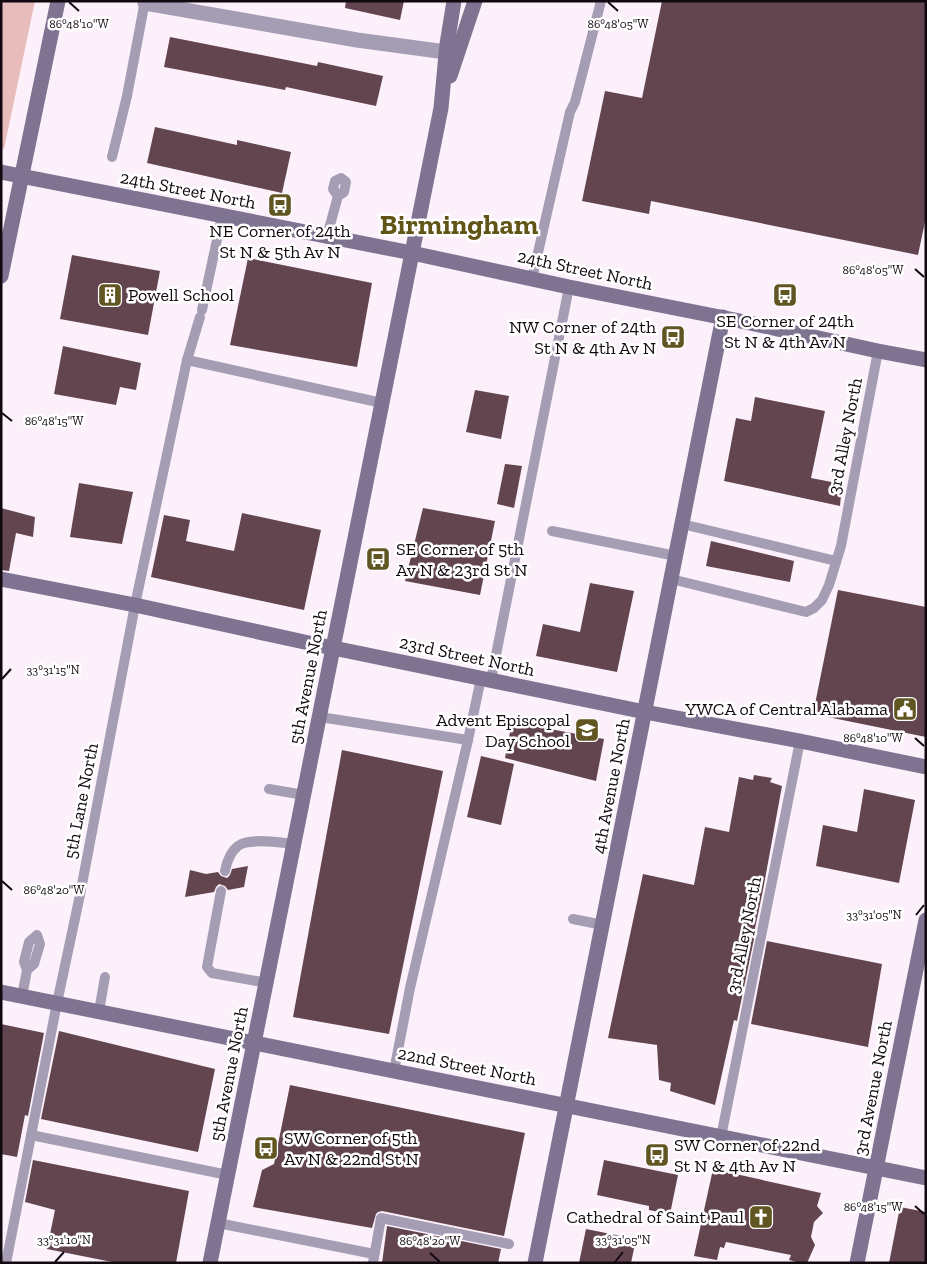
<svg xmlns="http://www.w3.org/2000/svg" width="927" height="1264" viewBox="0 0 927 1264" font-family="'Zilla Slab',serif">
  <rect width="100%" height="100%" fill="#fcf1fb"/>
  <polygon fill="#e7bcbb" points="1,1 35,1 4,149 1,148"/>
  <g fill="#634550">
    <polygon points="346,1 404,1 400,20 345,8"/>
    <polygon points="662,1 926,1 926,217 918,255 651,201 649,214 582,201 605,91 642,98"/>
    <polygon points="170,37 317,66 318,62 383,76 376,106 286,87 285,90 164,67"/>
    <polygon points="155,127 237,145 237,140 291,152 282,193 147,163"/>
    <polygon points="72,255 160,271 148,335 60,319"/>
    <polygon points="248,258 372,283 357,367 230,345"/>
    <polygon points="63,346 141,363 136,390 120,387 116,405 54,394"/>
    <polygon points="475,390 509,396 501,439 466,432"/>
    <polygon points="755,397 825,411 811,478 842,484 840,506 724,481 736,418 751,421"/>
    <polygon points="505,464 522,466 514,508 497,504"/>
    <polygon points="79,483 133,492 122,544 70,537"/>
    <polygon points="1,508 35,517 33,537 16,533 9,571 1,570"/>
    <polygon points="423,508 495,521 480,595 405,581"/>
    <polygon points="242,513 321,530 304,610 151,577 164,515 190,520 186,541 234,551"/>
    <polygon points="711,541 794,561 790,582 706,566"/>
    <polygon points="590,583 634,591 617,672 536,656 543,624 580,632"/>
    <polygon points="838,590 926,607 926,737 813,714"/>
    <polygon points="512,722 604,739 596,781 505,758"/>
    <polygon points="342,750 443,771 389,1034 293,1017"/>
    <polygon points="481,756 514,764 501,825 467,817"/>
    <polygon points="754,775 772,778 770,782 782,786 763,890 753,938 754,939 737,1021 734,1020 715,1105 670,1091 671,1083 659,1080 657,1045 608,1038 643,874 694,885 705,827 729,832 739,777 753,780"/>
    <polygon points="864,789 915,800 899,883 816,866 823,825 857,832"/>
    <polygon points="248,866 244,887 228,890 225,886 219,884 216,887 214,892 185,897 190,870 206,874 218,872 221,876 227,878 230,875 232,869"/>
    <polygon points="767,941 882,964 868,1047 751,1024"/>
    <polygon points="1,1024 44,1033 28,1116 25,1115 17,1157 1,1154"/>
    <polygon points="59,1031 215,1069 198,1152 41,1119"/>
    <polygon points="290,1085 525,1133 504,1236 382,1211 378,1212 376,1214 372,1228 253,1207 262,1170 274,1164"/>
    <polygon points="33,1160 189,1191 176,1263 117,1263 47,1249 55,1210 25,1202"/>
    <polygon points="604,1160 678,1175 670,1214 649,1210 649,1206 597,1195"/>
    <polygon points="713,1169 821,1193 817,1206 823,1213 814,1222 811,1237 815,1245 807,1263 800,1263 789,1260 791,1255 726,1242 724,1248 720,1247 717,1260 694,1256"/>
    <polygon points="900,1207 926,1212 926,1263 889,1263"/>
    <polygon points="387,1226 501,1249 498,1263 382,1263"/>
    <polygon points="586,1229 636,1239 631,1263 579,1263"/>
  </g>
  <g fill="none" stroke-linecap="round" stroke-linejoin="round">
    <g stroke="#a59db3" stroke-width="10">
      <polyline points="112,157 127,96 145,1"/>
      <polygon points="341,178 346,182 344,192 338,196 333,189 335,181"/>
      <polyline points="327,236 338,196"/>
      <polyline points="532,279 570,112 575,102 601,1"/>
      <polyline points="202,310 222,216"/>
      <polyline points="187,360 200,317"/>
      <polyline points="682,524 836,561"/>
      <polyline points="552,531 676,556"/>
      <polyline points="671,579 806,612 814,608 822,600 829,585 841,546 878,351"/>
      <polyline points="491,680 569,287"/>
      <polyline points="320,717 468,740 410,988 394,1071"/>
      <polyline points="468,740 481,678"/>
      <polyline points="269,789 304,795"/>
      <path d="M225 871C227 861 230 852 238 846 249 837 281 843 294 844"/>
      <polyline points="221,891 207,967 212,973 267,983"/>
      <polyline points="573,919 603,925"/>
      <polyline points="22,996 27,970 24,962 29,942 37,935 40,944 34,964 27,970"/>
      <polyline points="99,1011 105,977"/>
      <polyline points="31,1135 228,1175"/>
      <polyline points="721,1137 800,741"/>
      <polyline points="218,1223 374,1254"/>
      <polyline points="6,1263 57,1003 80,895 135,605 187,360 382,403"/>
      <polyline points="373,1263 381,1218 509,1244"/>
    </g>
    <polyline stroke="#a59db3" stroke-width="15" points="145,3 357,40 446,52"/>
    <g stroke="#7f7392" stroke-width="15">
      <polyline points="450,76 475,1"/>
      <polyline points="1,172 412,253 569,287 750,323 878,351 926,360"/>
      <polyline points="1,276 58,1"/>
      <polyline points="1,579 135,605 309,643 645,712 800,741 926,767"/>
      <polyline points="1,992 926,1178"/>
      <polyline points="210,1263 441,108 447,44 454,1"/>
      <polyline points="535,1263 723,317"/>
      <polyline points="857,1263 926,920"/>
    </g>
  </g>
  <path fill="none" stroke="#110810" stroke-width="2" d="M69 2 79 11M608 2 618 11M915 269 924 277M2 413 12 421M2 679 11 669M915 738 924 746M2 881 12 890M916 915 924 905M915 1206 924 1214M430 1253 440 1262M55 1262 64 1252M615 1262 623 1252"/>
  <defs>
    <symbol id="bus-square" viewBox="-11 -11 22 22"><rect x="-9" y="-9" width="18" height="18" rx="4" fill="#615622" stroke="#fff"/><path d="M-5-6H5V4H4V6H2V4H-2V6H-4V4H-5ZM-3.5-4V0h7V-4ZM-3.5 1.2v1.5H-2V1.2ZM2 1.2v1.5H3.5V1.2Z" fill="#fff"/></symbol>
    <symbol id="building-square" viewBox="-11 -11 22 22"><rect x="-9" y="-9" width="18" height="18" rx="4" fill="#615622" stroke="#fff"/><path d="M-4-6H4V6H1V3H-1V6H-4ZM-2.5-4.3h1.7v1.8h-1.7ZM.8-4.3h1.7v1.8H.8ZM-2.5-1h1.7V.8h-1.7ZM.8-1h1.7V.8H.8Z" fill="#fff"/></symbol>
    <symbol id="civic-square" viewBox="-11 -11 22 22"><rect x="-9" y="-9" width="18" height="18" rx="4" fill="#615622" stroke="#fff"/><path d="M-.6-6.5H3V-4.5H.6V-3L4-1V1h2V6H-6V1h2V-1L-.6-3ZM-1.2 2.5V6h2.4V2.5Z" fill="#fff"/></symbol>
    <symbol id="school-square" viewBox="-11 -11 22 22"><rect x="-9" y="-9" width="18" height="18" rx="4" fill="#615622" stroke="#fff"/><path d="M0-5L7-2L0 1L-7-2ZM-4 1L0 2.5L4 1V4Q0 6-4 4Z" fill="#fff"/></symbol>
    <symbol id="church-square" viewBox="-11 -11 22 22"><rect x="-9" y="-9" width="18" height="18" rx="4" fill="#615622" stroke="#fff"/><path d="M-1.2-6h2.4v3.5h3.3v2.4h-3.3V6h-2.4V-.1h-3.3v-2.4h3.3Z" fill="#fff"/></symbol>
  </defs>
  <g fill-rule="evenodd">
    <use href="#bus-square" x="266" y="191" width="28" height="28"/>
    <use href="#building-square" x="96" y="281" width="28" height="28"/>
    <use href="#bus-square" x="771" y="281" width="28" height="28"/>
    <use href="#bus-square" x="659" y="323" width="28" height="28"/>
    <use href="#bus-square" x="364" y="545" width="28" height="28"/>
    <use href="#civic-square" x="891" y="695" width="28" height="28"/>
    <use href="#school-square" x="573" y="716" width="28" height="28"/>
    <use href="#bus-square" x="252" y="1134" width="28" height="28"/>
    <use href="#bus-square" x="643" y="1141" width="28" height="28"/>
    <use href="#church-square" x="747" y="1203" width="28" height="28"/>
  </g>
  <g text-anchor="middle" stroke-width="5" stroke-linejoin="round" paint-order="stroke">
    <g font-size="18" fill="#110810" stroke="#fff">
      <text transform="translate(188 190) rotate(11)" y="6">24th Street North</text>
      <text transform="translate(585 270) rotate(12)" y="6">24th Street North</text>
      <text transform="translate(845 436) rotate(-79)" y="6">3rd Alley North</text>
      <text transform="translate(467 656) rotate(12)" y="6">23rd Street North</text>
      <text transform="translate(308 677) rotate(-79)" y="6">5th Avenue North</text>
      <text transform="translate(611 786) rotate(-79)" y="6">4th Avenue North</text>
      <text transform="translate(81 801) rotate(-79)" y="6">5th Lane North</text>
      <text transform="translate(744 935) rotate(-79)" y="6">3rd Alley North</text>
      <text transform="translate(467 1066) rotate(11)" y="6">22nd Street North</text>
      <text transform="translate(229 1074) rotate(-79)" y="6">5th Avenue North</text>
      <text transform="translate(873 1088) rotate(-79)" y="6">3rd Avenue North</text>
    </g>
    <g font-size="18" fill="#110810" stroke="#fff" text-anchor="start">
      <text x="280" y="237" text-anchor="middle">NE Corner of 24th<tspan x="280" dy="21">St N &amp; 5th Av N</tspan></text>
      <text x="128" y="301">Powell School</text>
      <text x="785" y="327" text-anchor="middle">SE Corner of 24th<tspan x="785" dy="21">St N &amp; 4th Av N</tspan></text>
      <text x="656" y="333" text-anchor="end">NW Corner of 24th<tspan x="656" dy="21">St N &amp; 4th Av N</tspan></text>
      <text x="396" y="555">SE Corner of 5th<tspan x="396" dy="21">Av N &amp; 23rd St N</tspan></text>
      <text x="888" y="715" text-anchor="end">YWCA of Central Alabama</text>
      <text x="570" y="726" text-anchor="end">Advent Episcopal<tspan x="570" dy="21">Day School</tspan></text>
      <text x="284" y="1144">SW Corner of 5th<tspan x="284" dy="21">Av N &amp; 22nd St N</tspan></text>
      <text x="674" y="1151">SW Corner of 22nd<tspan x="674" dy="21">St N &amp; 4th Av N</tspan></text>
      <text x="744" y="1223" text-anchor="end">Cathedral of Saint Paul</text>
    </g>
    <g font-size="28" font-weight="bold" fill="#605417" stroke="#fff">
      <text x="459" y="234">Birmingham</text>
    </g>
  </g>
  <g font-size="12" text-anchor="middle" fill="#110810" stroke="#fff" stroke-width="5" stroke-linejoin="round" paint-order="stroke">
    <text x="618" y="28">86°48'05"W</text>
    <text x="79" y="28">86°48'10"W</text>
    <text x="873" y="274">86°48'05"W</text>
    <text x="54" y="425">86°48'15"W</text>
    <text x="53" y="674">33°31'15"N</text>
    <text x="873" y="742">86°48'10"W</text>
    <text x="54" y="894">86°48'20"W</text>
    <text x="874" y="919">33°31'05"N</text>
    <text x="873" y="1211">86°48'15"W</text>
    <text x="64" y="1244">33°31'10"N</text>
    <text x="623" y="1244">33°31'05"N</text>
    <text x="430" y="1245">86°48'20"W</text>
  </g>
  <rect width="927" height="1264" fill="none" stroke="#110810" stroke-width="5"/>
</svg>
